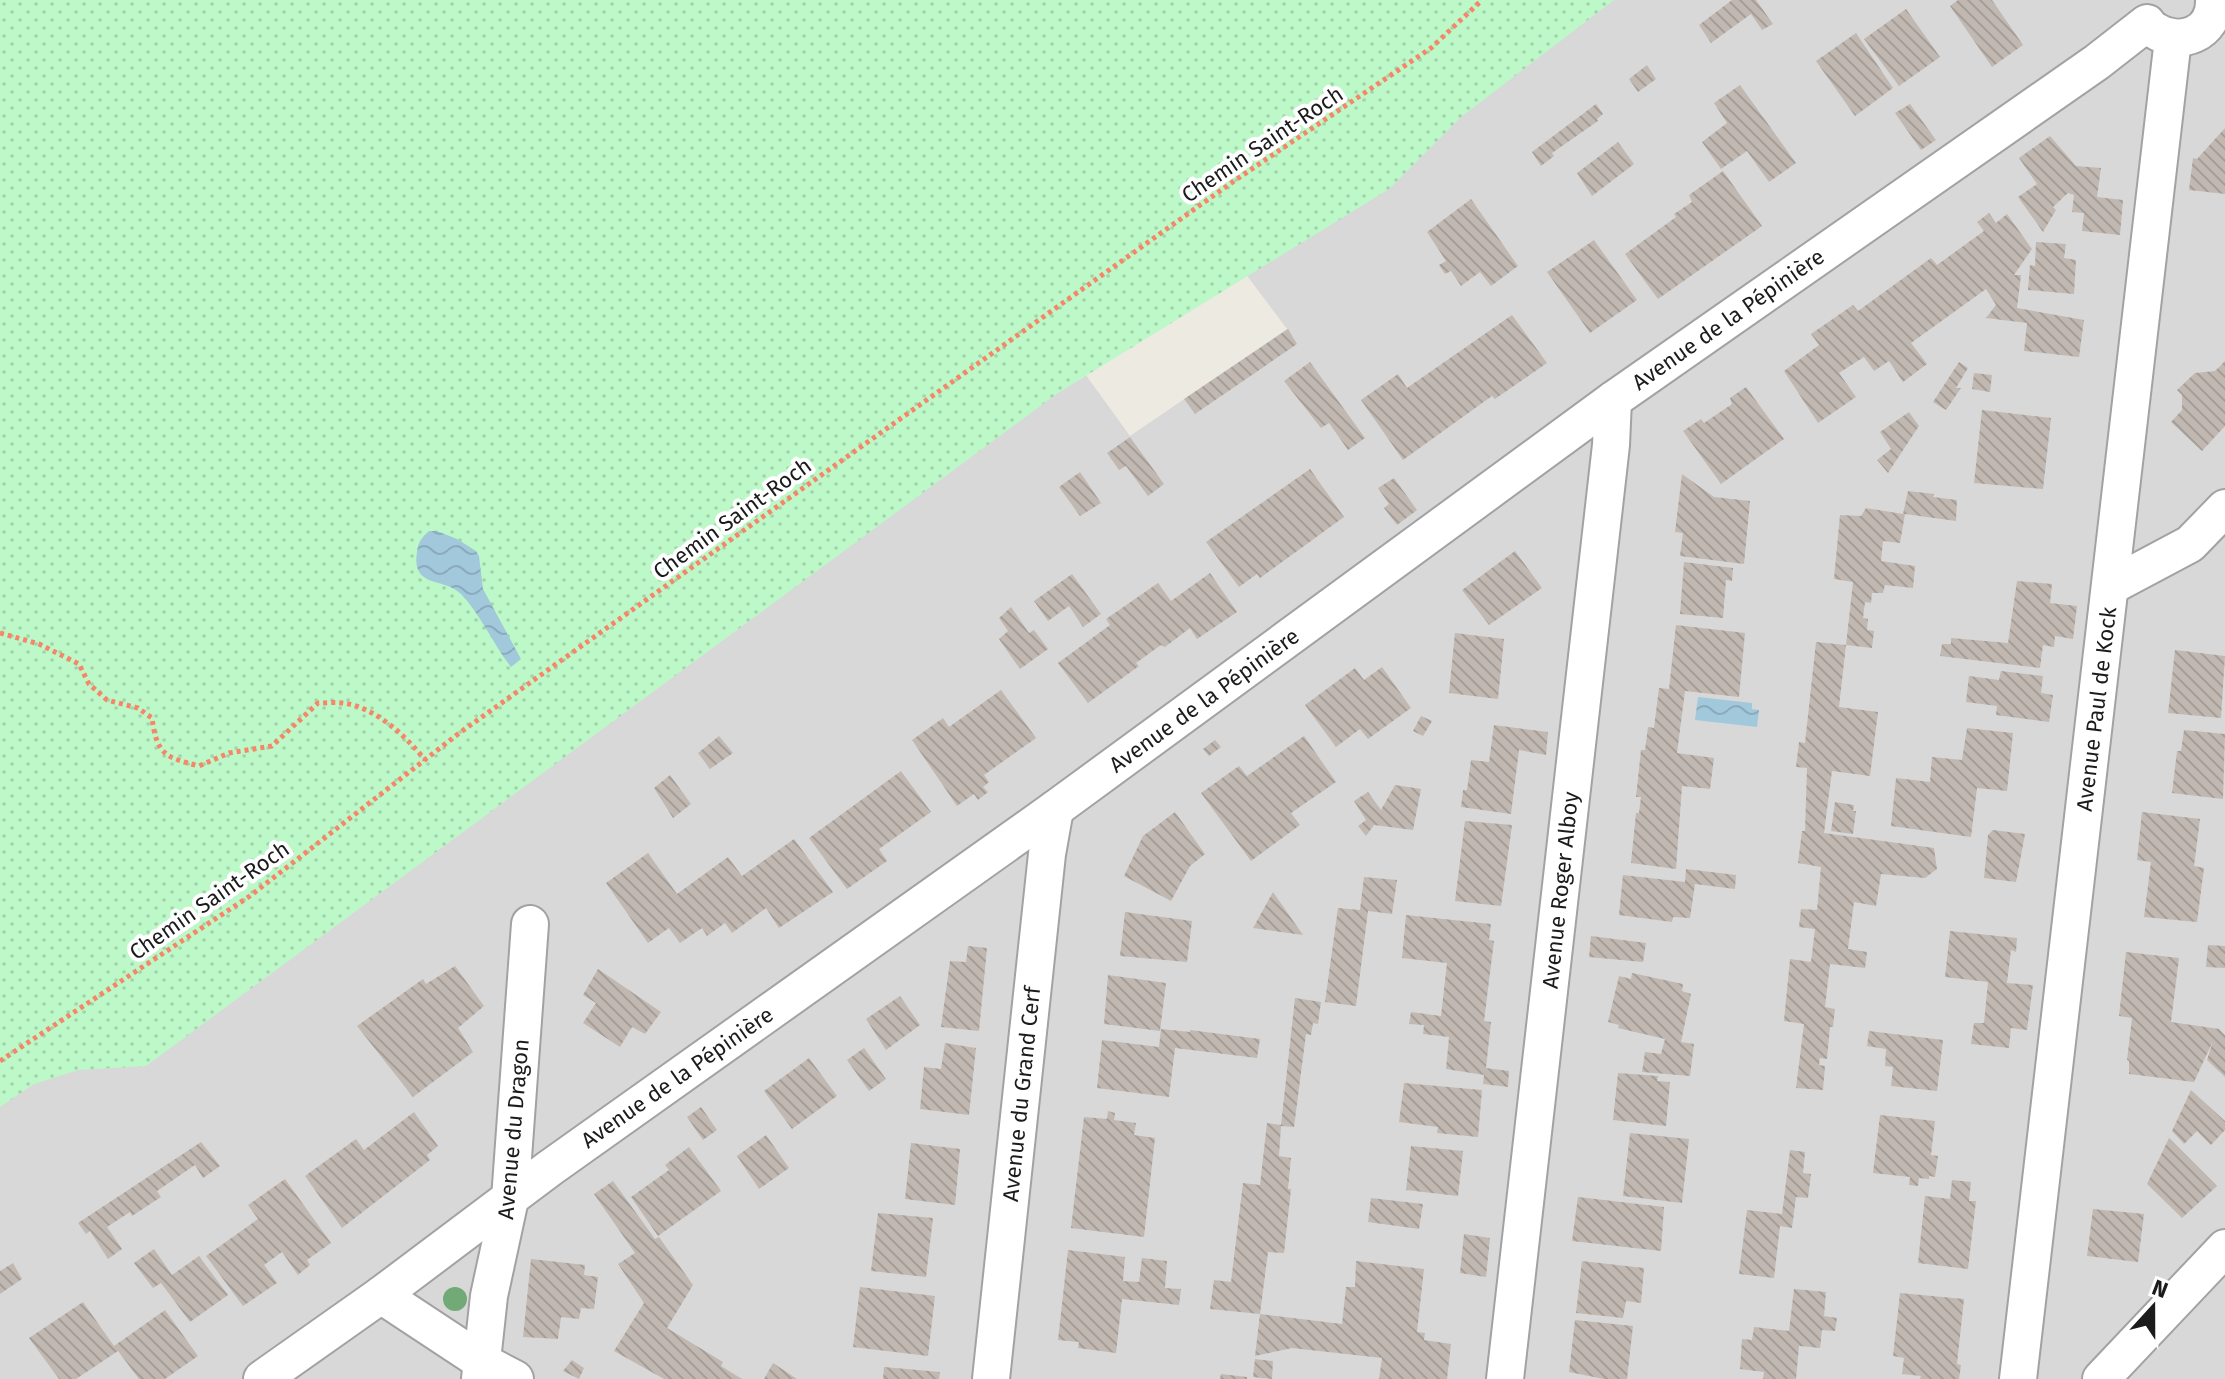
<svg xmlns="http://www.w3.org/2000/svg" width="2225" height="1379" viewBox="0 0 2225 1379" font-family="'Fira Sans',sans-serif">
  <defs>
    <pattern id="park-dots" width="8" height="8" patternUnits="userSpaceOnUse" patternTransform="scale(2)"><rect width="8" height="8" fill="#bdf8c8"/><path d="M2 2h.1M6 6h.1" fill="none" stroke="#a2d4ab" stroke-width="1.8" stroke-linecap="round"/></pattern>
    <pattern id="water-waves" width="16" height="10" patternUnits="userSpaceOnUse" patternTransform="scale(2)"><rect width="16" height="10" fill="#a1c8db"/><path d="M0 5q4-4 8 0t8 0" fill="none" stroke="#8aabbb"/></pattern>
    <pattern id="building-back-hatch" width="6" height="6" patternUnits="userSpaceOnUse" patternTransform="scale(2)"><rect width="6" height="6" fill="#c1b9b1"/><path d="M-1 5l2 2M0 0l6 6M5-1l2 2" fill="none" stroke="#a59e98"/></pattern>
  </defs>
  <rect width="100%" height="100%" fill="#edeae1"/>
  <polygon fill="#d9d8d8" points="1604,0 2225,0 2225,1379 0,1379 0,1106 1062,342 1130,436 1287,329 1245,273"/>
  <polygon fill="url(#park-dots)" points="0,0 1614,0 1461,117 1389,189 1058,393 146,1066 78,1070 34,1084 0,1107"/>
  <g fill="url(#water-waves)">
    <path d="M429 531H437L457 539 476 551 479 556 483 589 521 659 511 667C493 644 481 615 461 594 445 577 411 589 417 552 418 542 422 537 429 531Z"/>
    <polygon points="1698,697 1752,703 1752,709 1759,710 1757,727 1695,720"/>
  </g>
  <g fill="url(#building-back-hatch)">
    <polygon points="1732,0 1756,0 1773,24 1762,30 1751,14 1711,43 1699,25"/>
    <polygon points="1958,0 1992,0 2023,45 1992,67 1950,6"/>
    <polygon points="1906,9 1940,57 1899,86 1864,39"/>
    <polygon points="1856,33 1893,88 1855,116 1816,61"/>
    <polygon points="1647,65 1656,79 1638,92 1629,79"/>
    <polygon points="1740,85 1796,163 1769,182 1747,151 1721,169 1702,142 1727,123 1714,103"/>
    <polygon points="1596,104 1603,114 1597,119 1598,121 1552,153 1554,156 1541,166 1532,152"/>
    <polygon points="1910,104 1936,140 1921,150 1895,113"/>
    <polygon points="2225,128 2225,194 2189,190 2193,158 2197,159"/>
    <polygon points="2050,136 2076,166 2101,168 2097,197 2123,200 2120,235 2082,231 2084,213 2072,212 2074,195 2068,193 2053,207 2056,210 2043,232 2018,197 2037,184 2019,158"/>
    <polygon points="1618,142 1634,164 1592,196 1577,173"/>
    <polygon points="1723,171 1762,226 1658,299 1625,254 1676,217 1674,214 1692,202 1689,195"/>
    <polygon points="1471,199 1518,266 1491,286 1480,272 1461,286 1451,271 1445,274 1439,265 1446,261 1427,232"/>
    <polygon points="1989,213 1996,223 2007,214 2032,249 2014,275 2021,275 2017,308 2084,320 2079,357 2024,351 2027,323 1986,318 1996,305 1986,289 1911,343 1927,364 1903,382 1889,361 1874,371 1864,357 1839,373 1856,397 1818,423 1784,371 1819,345 1811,334 1853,305 1858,311 1931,258 1937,265 1984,231 1977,222"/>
    <polygon points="1594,240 1637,300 1590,333 1547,272"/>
    <polygon points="2036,242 2066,244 2064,258 2076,260 2074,294 2028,290 2030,265 2035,266"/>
    <polygon points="1512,315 1547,363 1495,399 1492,396 1403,460 1361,400 1398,374 1407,388"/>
    <polygon points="1288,329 1297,344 1195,414 1184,399"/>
    <polygon points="2225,361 2225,426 2202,451 2171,422 2182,410 2182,395 2177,390 2195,373 2215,371"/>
    <polygon points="1310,362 1365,438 1348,450 1329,423 1321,428 1284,381"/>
    <polygon points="1959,362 1968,368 1956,388 1961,388 1946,410 1933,402"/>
    <polygon points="1974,373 1992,375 1990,392 1972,389"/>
    <polygon points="1746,387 1784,439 1721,484 1683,431 1701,419 1704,423 1732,404 1730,398"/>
    <polygon points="1982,410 2051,418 2043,489 1974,483"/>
    <polygon points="1909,412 1919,426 1888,473 1877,460 1891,449 1880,432"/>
    <polygon points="1130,437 1164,484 1148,496 1126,466 1119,470 1107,453"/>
    <polygon points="1310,469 1344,517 1260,578 1257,574 1239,587 1206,542"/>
    <polygon points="1080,472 1101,503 1080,516 1059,487"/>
    <polygon points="1682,474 1714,497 1750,501 1744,564 1680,556 1683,533 1675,532"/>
    <polygon points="1394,478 1417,510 1397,525 1384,508 1389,504 1378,488"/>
    <polygon points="1908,491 1934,494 1933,497 1957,500 1956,521 1905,514 1900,543 1883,541 1881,561 1915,566 1913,588 1885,585 1883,593 1872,593 1871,603 1865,602 1863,618 1868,619 1867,630 1874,631 1872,648 1846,645 1853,582 1834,579 1840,515 1861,516 1866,508 1903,514"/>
    <polygon points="1515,551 1542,588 1489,625 1462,590"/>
    <polygon points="1684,562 1733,568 1732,581 1726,580 1723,618 1680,614"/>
    <polygon points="1210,573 1237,612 1197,639 1190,628 1165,647 1161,645 1136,663 1139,666 1088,703 1058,663 1110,625 1106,619 1158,583 1171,601"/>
    <polygon points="1072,574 1101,614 1083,627 1069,606 1048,621 1034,601"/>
    <polygon points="2017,581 2052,584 2050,603 2077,606 2073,639 2055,636 2054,647 2043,645 2040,668 1940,656 1942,644 1951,644 1951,638 2008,643"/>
    <polygon points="1011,607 1029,633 1034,630 1048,649 1020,669 999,639 1008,631 999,618"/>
    <polygon points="1676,625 1745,633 1739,697 1685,691 1677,753 1714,758 1710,789 1682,786 1676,869 1631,863 1636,813 1639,813 1641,797 1636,797 1641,750 1645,750 1648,727 1654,728 1659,688 1669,689"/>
    <polygon points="1455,633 1504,639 1498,699 1449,693"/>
    <polygon points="1816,642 1846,645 1839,707 1878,712 1870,776 1832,771 1824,833 1934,848 1937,869 1925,878 1881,874 1876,906 1854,902 1848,949 1867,952 1865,968 1830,964 1825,1007 1835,1009 1833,1027 1830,1027 1827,1059 1820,1058 1819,1065 1825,1066 1823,1090 1796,1088 1804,1024 1784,1021 1790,959 1811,962 1815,929 1799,927 1801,909 1817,910 1821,867 1798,863 1802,831 1805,831 1807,768 1796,767 1799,742 1805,743"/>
    <polygon points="2175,650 2225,656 2221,718 2168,713"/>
    <polygon points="1382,667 1411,708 1368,739 1360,729 1336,747 1305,705 1355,668 1364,680"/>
    <polygon points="2001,671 2043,676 2041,693 2053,695 2049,722 1996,715 1997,706 1966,702 1969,676 1999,680"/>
    <polygon points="1001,690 1036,738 984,775 989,782 983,787 988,792 978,800 974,794 957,806 912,740 943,718 949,727"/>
    <polygon points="1421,716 1432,721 1423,736 1413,731"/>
    <polygon points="1494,725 1548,732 1546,755 1519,750 1511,814 1461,807 1463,790 1467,790 1471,760 1489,762"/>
    <polygon points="1967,728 2013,733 2007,791 1977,788 1971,837 1891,826 1896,778 1930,782 1932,757 1962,760"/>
    <polygon points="2184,730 2225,734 2223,799 2172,793 2177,751 2181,751"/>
    <polygon points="719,736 733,753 710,769 698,753"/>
    <polygon points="1304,736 1336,782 1291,813 1300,825 1251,861 1201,793 1239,766 1247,776"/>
    <polygon points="1215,740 1221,747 1209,756 1203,749"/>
    <polygon points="901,771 931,812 879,849 887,861 847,889 809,838"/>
    <polygon points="670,775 691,804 673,818 654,788"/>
    <polygon points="1395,785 1421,789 1413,830 1374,825 1366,836 1358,826 1366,820 1354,801 1368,792 1381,810"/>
    <polygon points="1835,802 1854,805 1853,811 1856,811 1853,834 1831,831"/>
    <polygon points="1175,812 1205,854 1190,866 1171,901 1124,876 1143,836"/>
    <polygon points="2142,812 2200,819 2194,866 2204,868 2197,922 2144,917 2151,862 2137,860"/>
    <polygon points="1465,821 1512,825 1501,906 1455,901"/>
    <polygon points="1993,830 2025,834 2016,882 1984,878 1988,835"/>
    <polygon points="794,839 833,892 779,928 766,908 732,933 725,923 707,936 702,928 680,943 669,928 648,943 606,883 648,853 677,894 728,857 742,876"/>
    <polygon points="1686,869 1736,875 1735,889 1695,884 1690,918 1673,917 1672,922 1619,915 1623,875 1685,882"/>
    <polygon points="1364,877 1397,880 1392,914 1368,911 1356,1006 1325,1002 1338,908 1360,910"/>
    <polygon points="1273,892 1303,935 1253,928"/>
    <polygon points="1125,912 1192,921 1187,962 1120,956"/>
    <polygon points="1406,915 1491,924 1489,940 1494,941 1484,1021 1491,1022 1486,1068 1509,1071 1508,1087 1483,1084 1484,1075 1446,1069 1449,1037 1423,1034 1424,1025 1409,1024 1411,1012 1441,1016 1447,963 1402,958"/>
    <polygon points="1950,931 2017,938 2016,952 2011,950 2007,983 2033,985 2027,1030 2011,1028 2009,1048 1971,1044 1974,1023 1984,1023 1988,982 1945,977"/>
    <polygon points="1591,936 1646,943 1643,962 1589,957"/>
    <polygon points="2208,945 2225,946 2225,968 2206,967"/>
    <polygon points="968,946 987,948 979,1031 941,1027 950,961 966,962"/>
    <polygon points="2126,952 2179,958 2171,1022 2219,1029 2225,1035 2225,1077 2207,1060 2213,1041 2194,1082 2129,1074 2129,1061 2127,1060 2132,1018 2119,1016"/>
    <polygon points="455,966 484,1006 458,1028 473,1052 413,1097 357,1026 423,979 426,984"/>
    <polygon points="598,969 661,1012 645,1034 632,1027 620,1047 583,1023 596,1003 583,995"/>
    <polygon points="1632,973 1683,984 1682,991 1691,994 1681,1042 1694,1044 1690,1076 1642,1072 1645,1052 1661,1054 1665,1039 1618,1028 1619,1025 1608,1022 1619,976 1631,979"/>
    <polygon points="1108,975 1166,983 1160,1031 1104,1024"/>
    <polygon points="900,996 920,1025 886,1050 866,1019"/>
    <polygon points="1295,998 1321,1002 1318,1024 1313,1023 1311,1035 1306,1034 1294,1127 1281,1126 1279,1156 1291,1158 1288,1189 1291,1189 1284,1253 1268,1252 1260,1314 1210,1309 1214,1280 1231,1282 1243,1183 1260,1185 1267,1123 1281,1125"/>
    <polygon points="1161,1029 1190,1032 1190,1030 1260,1039 1257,1058 1175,1048 1169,1097 1097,1088 1102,1040 1159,1047"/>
    <polygon points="1869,1031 1943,1040 1937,1091 1891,1086 1893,1067 1885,1066 1886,1049 1867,1046"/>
    <polygon points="945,1043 976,1048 969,1115 920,1109 924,1067 941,1069"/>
    <polygon points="864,1048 886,1079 869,1091 847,1060"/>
    <polygon points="809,1058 837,1096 792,1129 764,1091"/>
    <polygon points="1618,1073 1658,1076 1657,1081 1670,1082 1666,1126 1613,1120"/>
    <polygon points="1404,1083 1482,1090 1478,1137 1437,1133 1438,1127 1399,1122"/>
    <polygon points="2191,1090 2225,1121 2225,1130 2211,1145 2197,1131 2184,1144 2172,1131"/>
    <polygon points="701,1107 717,1130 703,1140 687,1117"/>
    <polygon points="1108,1111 1115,1113 1114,1120 1136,1123 1134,1135 1155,1138 1144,1237 1071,1228 1084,1117 1107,1119"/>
    <polygon points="414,1112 438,1146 427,1155 430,1160 342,1228 305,1176 356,1139 364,1150"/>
    <polygon points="1880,1115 1935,1121 1931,1155 1938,1156 1935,1177 1929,1176 1929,1179 1919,1178 1918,1186 1909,1185 1910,1177 1873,1173"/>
    <polygon points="1630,1133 1689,1139 1682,1203 1623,1196"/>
    <polygon points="766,1135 789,1168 759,1189 737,1156"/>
    <polygon points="2169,1138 2217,1186 2182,1218 2147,1184"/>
    <polygon points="201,1142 220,1166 203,1178 195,1165 157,1191 161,1197 132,1216 130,1212 107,1227 122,1249 108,1259 90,1231 86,1234 78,1223"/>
    <polygon points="911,1143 960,1149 955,1205 905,1199"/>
    <polygon points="1411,1146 1463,1151 1458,1196 1406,1190"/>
    <polygon points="689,1147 721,1191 658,1236 631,1197 669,1170 665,1165"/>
    <polygon points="1790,1150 1805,1152 1803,1173 1811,1174 1808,1198 1796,1197 1792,1228 1780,1226 1774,1278 1739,1274 1747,1210 1782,1214"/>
    <polygon points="285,1179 331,1243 307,1260 310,1265 298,1275 282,1252 264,1265 277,1283 243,1306 206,1256 258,1219 248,1205"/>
    <polygon points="1952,1180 1971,1182 1969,1201 1976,1201 1968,1269 1918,1263 1925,1196 1950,1199"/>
    <polygon points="613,1181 655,1239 659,1237 693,1285 667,1328 723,1362 721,1366 742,1379 664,1379 614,1351 644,1303 618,1264 635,1253 594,1194"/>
    <polygon points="1578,1197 1664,1207 1661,1251 1572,1241"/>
    <polygon points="1371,1198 1423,1204 1419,1229 1368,1222"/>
    <polygon points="2093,1209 2144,1214 2138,1262 2087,1256"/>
    <polygon points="878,1213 933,1218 926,1277 871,1271"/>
    <polygon points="1464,1234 1490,1238 1486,1277 1460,1273"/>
    <polygon points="154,1249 172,1275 199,1256 228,1295 190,1322 161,1283 153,1288 134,1263"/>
    <polygon points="1068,1250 1125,1257 1123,1281 1139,1282 1142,1258 1167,1261 1165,1288 1181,1289 1179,1305 1122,1299 1116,1353 1078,1348 1079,1342 1058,1340"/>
    <polygon points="531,1259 585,1265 584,1275 598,1277 594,1309 581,1308 579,1319 561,1317 558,1339 523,1337"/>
    <polygon points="1356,1261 1424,1269 1417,1332 1425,1333 1424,1340 1451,1344 1447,1379 1379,1379 1382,1358 1292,1348 1255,1356 1260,1314 1342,1324 1346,1287 1355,1287"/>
    <polygon points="1582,1261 1644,1268 1641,1303 1626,1301 1623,1318 1576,1313"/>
    <polygon points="13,1263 22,1279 0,1294 0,1271"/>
    <polygon points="860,1287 935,1296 928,1356 853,1347"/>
    <polygon points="1794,1289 1826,1292 1824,1316 1837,1318 1835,1331 1822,1330 1820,1348 1799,1346 1796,1379 1763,1379 1764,1372 1740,1369 1742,1339 1752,1340 1754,1327 1789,1331"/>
    <polygon points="1900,1293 1964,1299 1957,1364 1961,1365 1959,1379 1920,1379 1921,1376 1902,1374 1904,1358 1893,1356"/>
    <polygon points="83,1302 114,1346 165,1310 198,1356 165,1379 139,1379 118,1351 76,1379 59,1379 29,1338"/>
    <polygon points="1575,1320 1633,1326 1627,1379 1604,1379 1569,1372"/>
    <polygon points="1255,1359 1273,1361 1272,1379 1253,1377"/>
    <polygon points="572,1360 584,1368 579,1379 563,1371"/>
    <polygon points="773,1363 797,1379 764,1379"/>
    <polygon points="884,1367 940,1372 939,1379 883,1379"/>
    <polygon points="1221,1374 1247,1377 1247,1379 1220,1379"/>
  </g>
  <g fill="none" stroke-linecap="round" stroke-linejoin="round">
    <defs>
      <g id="minor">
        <path d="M2154 30C2180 47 2215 34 2214 0"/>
        <polyline points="2111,586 2190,544 2225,508"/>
        <polyline points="381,1295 481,1361 515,1379"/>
        <polyline points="262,1379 381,1295 550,1168 1055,809 1613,400 2097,62 2147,23"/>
        <polyline points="480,1379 489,1296 510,1199 530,924"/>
        <polyline points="991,1379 1047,854 1055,809"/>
        <polyline points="1505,1379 1611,445 1613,400"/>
        <polyline points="2018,1379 2173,39"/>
        <polyline points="2101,1379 2225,1248"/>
      </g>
    </defs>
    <use href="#minor" stroke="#a2a2a2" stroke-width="40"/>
    <g stroke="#f78567" stroke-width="5" stroke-dasharray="4 4" stroke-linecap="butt">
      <path d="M0 633 39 644 79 664 89 684 107 700 138 708 152 718C157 755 165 757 199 766L229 753 272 746 318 703C326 703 335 702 343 703 375 707 406 736 425 760"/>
      <polyline points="0,1061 250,896 458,734 1234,181 1431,48 1482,0"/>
    </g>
    <use href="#minor" stroke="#fff" stroke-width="36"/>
  </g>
  <circle fill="#71aa77" cx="455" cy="1299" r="12"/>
  <g text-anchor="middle" stroke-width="8" stroke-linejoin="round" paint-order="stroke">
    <g font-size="22" fill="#1b1b1b" stroke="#fff">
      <text transform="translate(1262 144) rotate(-34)" y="8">Chemin Saint-Roch</text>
      <text transform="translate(1728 319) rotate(-35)" y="8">Avenue de la Pépinière</text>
      <text transform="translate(732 518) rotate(-36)" y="8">Chemin Saint-Roch</text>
      <text transform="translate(1204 700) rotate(-36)" y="8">Avenue de la Pépinière</text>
      <text transform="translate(2096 709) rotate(-83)" y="8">Avenue Paul de Kock</text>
      <text transform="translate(1560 890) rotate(-84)" y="8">Avenue Roger Alboy</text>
      <text transform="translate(209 900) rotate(-35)" y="8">Chemin Saint-Roch</text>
      <text transform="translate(677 1077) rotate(-35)" y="8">Avenue de la Pépinière</text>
      <text transform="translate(1021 1094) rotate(-84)" y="8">Avenue du Grand Cerf</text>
      <text transform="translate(513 1129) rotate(-85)" y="8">Avenue du Dragon</text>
    </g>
  </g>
  <g transform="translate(2153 1307) rotate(21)" stroke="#ffffff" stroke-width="6" paint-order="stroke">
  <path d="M0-6L14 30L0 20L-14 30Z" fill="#1b1b1b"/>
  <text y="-12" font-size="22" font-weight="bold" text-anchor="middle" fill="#1b1b1b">N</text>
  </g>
</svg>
